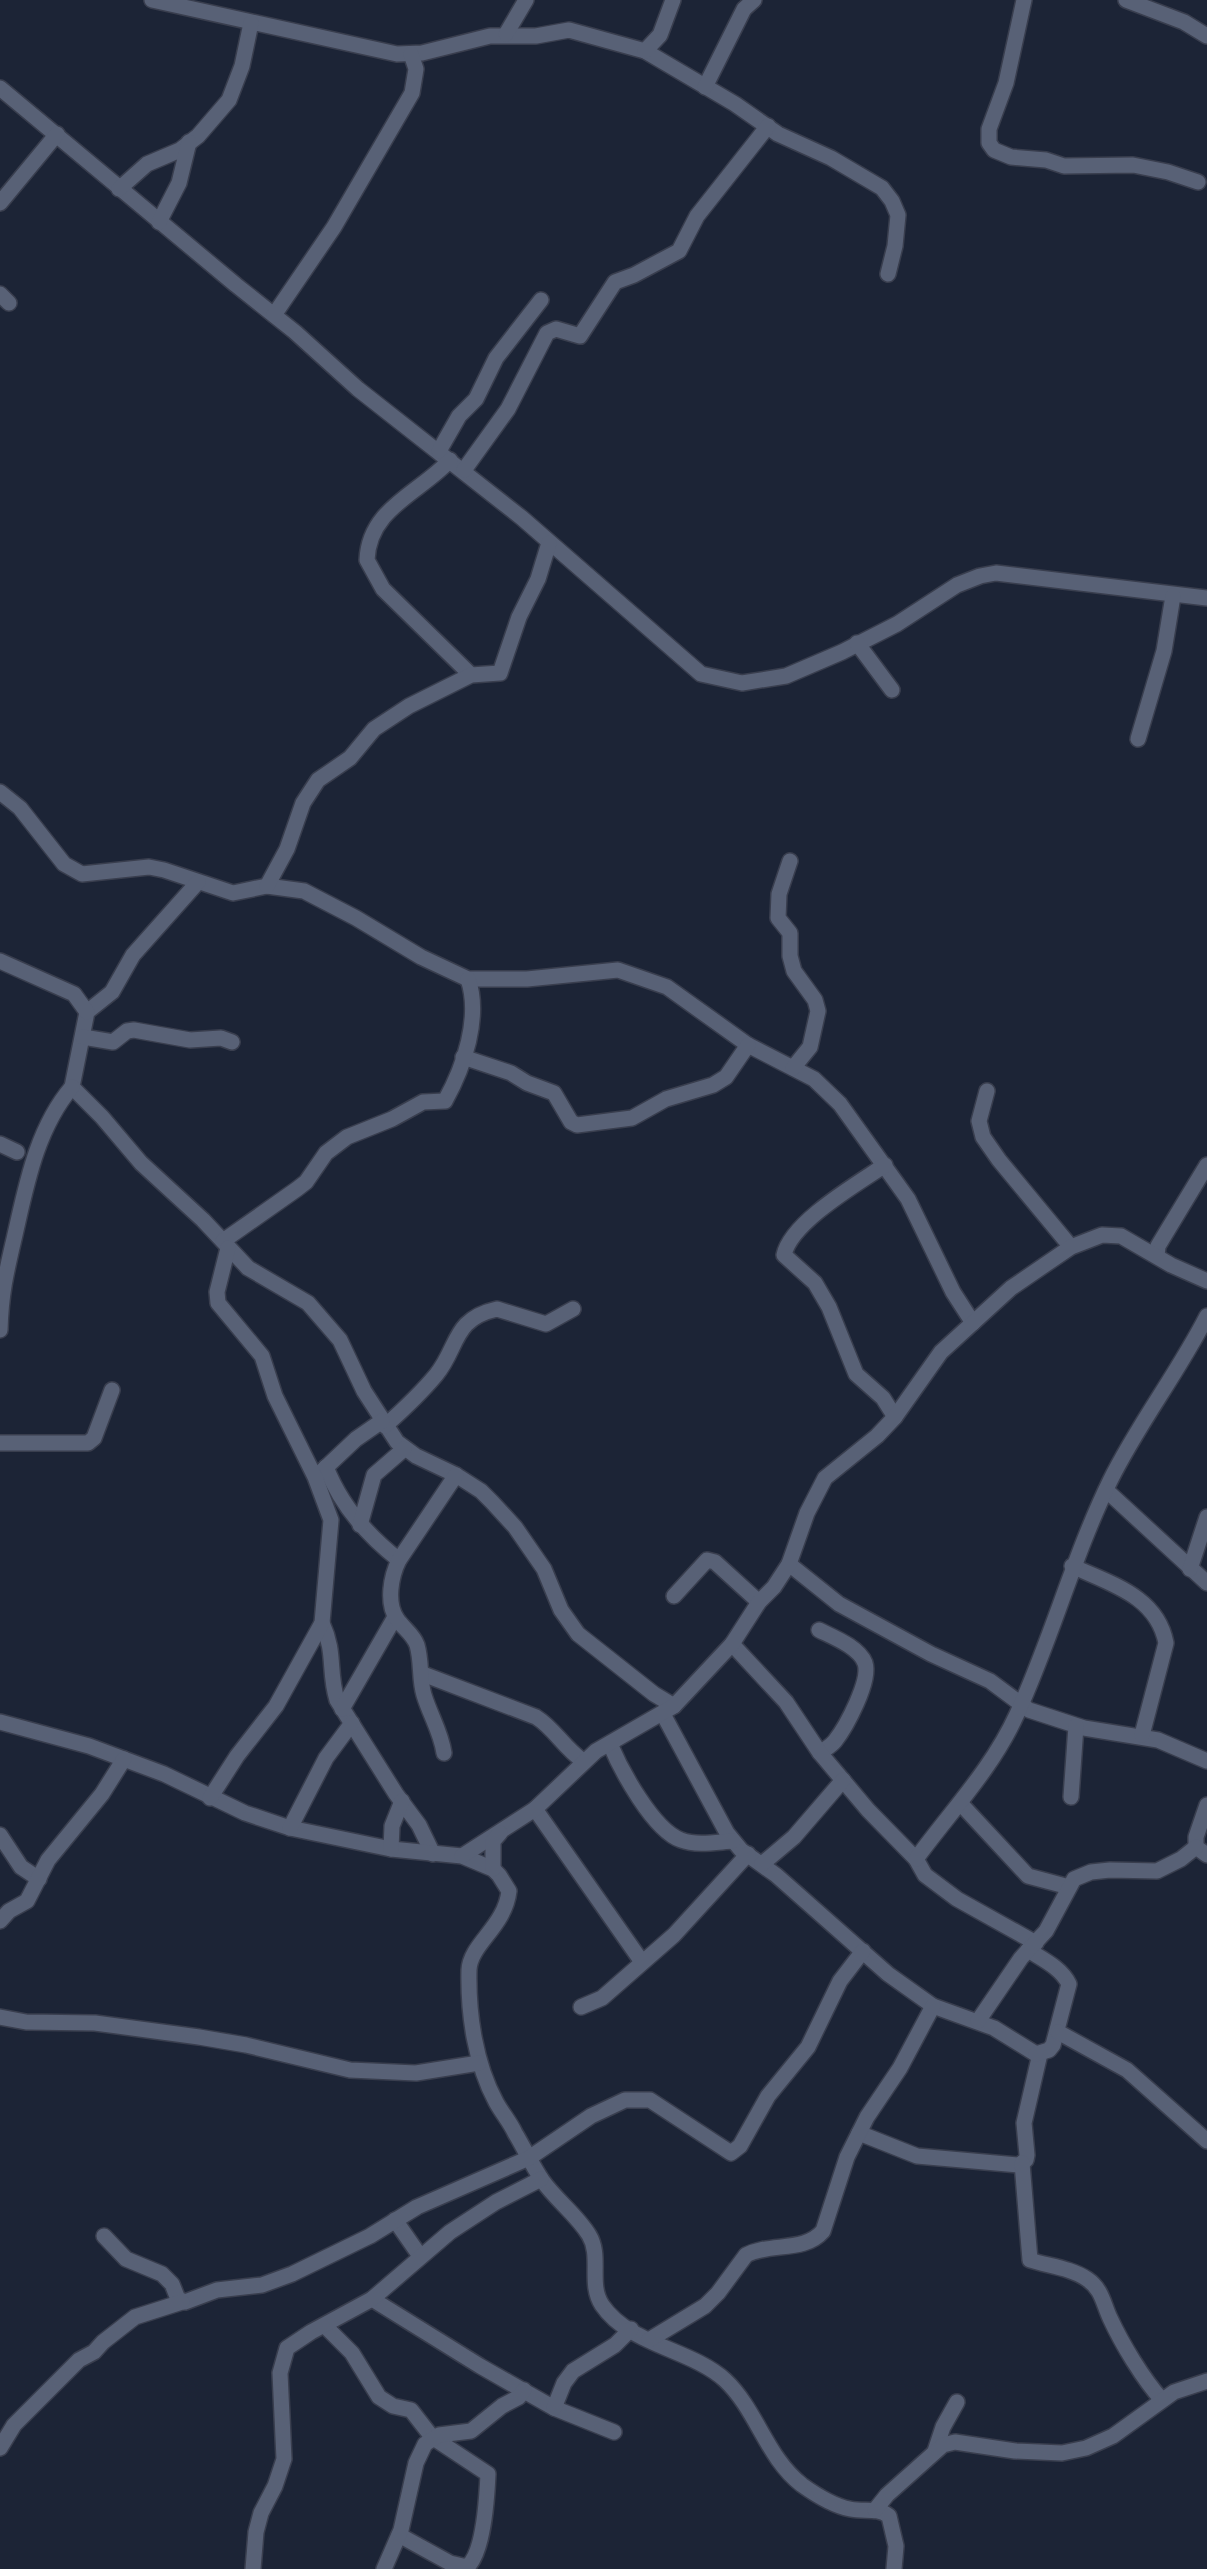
<svg xmlns="http://www.w3.org/2000/svg" width="1207" height="2569" viewBox="0 0 1207 2569" font-family="'Libre Baskerville',serif">
  <rect width="100%" height="100%" fill="#1c2436"/>
  <g fill="none" stroke-linecap="round" stroke-linejoin="round">
    <defs>
      <g id="minor">
        <polyline points="152,0 397,54 422,53 490,36 536,36 569,30 645,51 735,104 778,134 831,158 882,188 892,201 898,215 895,246 888,274"/>
        <polyline points="1024,0 1006,83 989,129 989,143 994,150 1011,157 1046,160 1064,166 1133,165 1168,172 1198,182"/>
        <polyline points="1126,0 1184,22 1207,36"/>
        <polyline points="506,34 526,0"/>
        <polyline points="645,51 660,35 673,0"/>
        <polyline points="705,87 744,9 754,0"/>
        <polyline points="0,88 236,285 295,332 358,389 522,518 701,674 742,683 786,676 842,652 897,624 957,585 980,576 996,573 1207,598"/>
        <polyline points="119,189 147,164 180,150 198,136 229,100 242,66 251,23"/>
        <polyline points="0,203 57,134"/>
        <polyline points="159,222 179,183 189,142"/>
        <polyline points="0,294 9,303"/>
        <polyline points="274,315 334,227 412,93 416,69 411,54"/>
        <polyline points="439,451 459,416 476,399 496,358 541,300"/>
        <path d="M450 460C420 493 369 508 367 560L383 589 471 675"/>
        <polyline points="464,470 508,409 547,333 556,329 580,336 615,282 634,275 679,251 697,216 768,126"/>
        <polyline points="857,643 892,690"/>
        <polyline points="1138,739 1164,651 1173,596"/>
        <polyline points="0,792 20,808 64,864 82,874 149,867 164,870 233,893 267,886 304,891 356,918 421,957 468,979 527,979 618,970 667,987 748,1045 814,1079 840,1104 908,1199 953,1292 973,1323"/>
        <polyline points="790,861 779,894 778,918 790,933 790,956 794,971 815,1000 818,1011 810,1047 793,1068"/>
        <polyline points="198,882 133,955 112,992 87,1012 72,1087 102,1117 141,1163 203,1220 248,1268 308,1303 340,1340 364,1391 397,1442 416,1456 456,1475 481,1491 492,1502 515,1527 544,1569 561,1610 578,1634 654,1694 674,1706"/>
        <polyline points="267,886 287,849 303,803 318,780 350,758 374,729 409,706 471,675 500,673 519,617 538,579 549,543"/>
        <polyline points="0,961 74,994 87,1012"/>
        <polyline points="83,1037 113,1042 127,1031 134,1030 190,1040 221,1038 232,1042"/>
        <polyline points="463,1057 511,1073 527,1083 554,1093 571,1122 577,1125 632,1118 666,1099 713,1085 726,1077 748,1045"/>
        <polyline points="987,1091 979,1121 983,1137 999,1160 1071,1247"/>
        <polyline points="0,1144 17,1152"/>
        <path d="M885 1165C857 1184 791 1222 784 1255L815 1283 829 1307 856 1374 883 1398 895 1417"/>
        <path d="M223 1241 297 1189 306 1182 326 1153 347 1137 392 1119 423 1102 445 1101C464 1067 481 1017 468 979"/>
        <polyline points="1157,1256 1158,1246 1207,1165"/>
        <path d="M0 1330C1 1294 6 1273 14 1239 26 1187 36 1129 72 1087"/>
        <path d="M385 1426C403 1410 421 1393 436 1375 459 1347 452 1319 497 1309L546 1324 573 1309"/>
        <polyline points="0,1443 88,1443 94,1438 112,1390"/>
        <path d="M326 1467C341 1506 367 1535 399 1560"/>
        <polyline points="320,1473 356,1439 382,1421"/>
        <polyline points="1106,1490 1207,1583"/>
        <polyline points="360,1525 374,1475 404,1449"/>
        <polyline points="789,1564 839,1604 931,1654 990,1681 1029,1710 1084,1728 1158,1740 1207,1761"/>
        <path d="M1072 1566C1111 1584 1157 1596 1166 1643L1142 1735"/>
        <polyline points="1190,1569 1207,1517"/>
        <polyline points="674,1596 707,1560 715,1562 759,1602"/>
        <path d="M322 1623C336 1653 328 1671 337 1700L396 1794 419 1825 433 1854"/>
        <path d="M819 1630C833 1637 859 1647 865 1663 871 1681 846 1727 835 1741 831 1746 825 1749 820 1753"/>
        <polyline points="732,1644 786,1702 820,1753 868,1810 916,1859 925,1875 957,1899 1036,1943"/>
        <path d="M423 1674 536 1717C555 1729 563 1747 583 1761"/>
        <polyline points="342,1709 395,1617"/>
        <polyline points="663,1714 727,1833 741,1850 776,1875 888,1974 933,2006 994,2028 1036,2054 1039,2058 1024,2123 1027,2155 1026,2160 1019,2165 917,2156 859,2133"/>
        <path d="M0 1722 89 1746 164 1774 245 1813 290 1828 391 1849 462 1856 493 1869 499 1875 509 1891C505 1927 470 1944 469 1970 468 2014 475 2063 496 2102 502 2113 510 2122 515 2133 524 2148 532 2165 542 2180 556 2200 577 2215 589 2235 602 2256 588 2284 602 2305 629 2345 691 2349 725 2380 757 2410 766 2457 802 2485 816 2495 834 2506 850 2509 865 2512 877 2507 889 2516L896 2546 894 2569"/>
        <path d="M610 1744C621 1770 653 1830 681 1840 697 1846 717 1842 733 1841"/>
        <path d="M444 1753C441 1732 430 1715 424 1695 419 1679 422 1662 417 1645 413 1634 403 1628 397 1619 386 1603 391 1576 399 1560L456 1475"/>
        <polyline points="1071,1797 1076,1726"/>
        <polyline points="210,1798 237,1756 276,1706 322,1623 331,1520 315,1477 275,1396 262,1356 218,1303 217,1292 228,1248"/>
        <polyline points="961,1804 1028,1876 1069,1887"/>
        <polyline points="1207,1805 1196,1837 1196,1847 1207,1855"/>
        <polyline points="535,1809 642,1962"/>
        <polyline points="290,1828 326,1758 352,1723"/>
        <polyline points="0,1835 21,1867 39,1879"/>
        <polyline points="391,1849 392,1826 402,1801"/>
        <polyline points="462,1856 535,1809 596,1751 674,1706 732,1644 759,1602 774,1587 789,1564 807,1513 825,1478 877,1436 895,1417 941,1352 1011,1288 1071,1247 1102,1235 1121,1236 1171,1265 1207,1281"/>
        <path d="M916 1859C951 1811 992 1769 1017 1714 1052 1638 1073 1557 1110 1481 1138 1424 1178 1373 1207 1316"/>
        <polyline points="762,1864 794,1837 843,1780"/>
        <polyline points="493,1869 493,1841 500,1833"/>
        <polyline points="0,1921 9,1911 27,1901 48,1860 102,1794 124,1759"/>
        <path d="M1028 1950C1044 1960 1061 1968 1069 1984L1053 2045 1049 2050 1036 2054"/>
        <polyline points="581,2007 602,1998 674,1935 748,1854"/>
        <polyline points="0,2017 26,2022 95,2023 199,2037 246,2045 350,2070 416,2073 479,2063"/>
        <polyline points="978,2021 1021,1958 1046,1931 1074,1879 1091,1872 1110,1870 1157,1871 1181,1859 1196,1847"/>
        <polyline points="1058,2032 1127,2070 1207,2141"/>
        <path d="M1022 2163 1030 2260C1048 2266 1071 2268 1087 2279 1102 2289 1103 2303 1110 2318 1122 2344 1143 2379 1162 2400"/>
        <polyline points="395,2220 420,2256"/>
        <polyline points="104,2236 126,2259 162,2274 172,2284 178,2299 185,2302 217,2290 262,2285 292,2274 370,2236 417,2207 529,2158 591,2116 625,2100 650,2100 731,2153 740,2146 768,2096 808,2047 840,1981 863,1951"/>
        <polyline points="372,2299 480,2366 554,2408 614,2432"/>
        <path d="M325 2326 352 2353 379 2397 393 2406 411 2410 432 2437 488 2474C487 2496 484 2553 467 2567L450 2563 399 2535"/>
        <path d="M649 2340 705 2306 718 2293 746 2255C771 2242 804 2253 823 2231L847 2157 867 2117 900 2068 933 2006"/>
        <polyline points="554,2408 564,2383 573,2371 615,2345 631,2329"/>
        <polyline points="0,2448 14,2425 79,2360 94,2352 103,2342 135,2317 182,2302"/>
        <polyline points="935,2451 943,2427 957,2402"/>
        <polyline points="875,2510 887,2495 943,2445 955,2442 1015,2451 1062,2453 1086,2448 1113,2436 1174,2392 1207,2381"/>
        <polyline points="253,2569 256,2532 261,2513 275,2486 284,2459 280,2373 287,2348 311,2332 372,2299 450,2232 496,2202 541,2179"/>
        <polyline points="384,2569 401,2530 416,2463 425,2444 439,2435 471,2431 502,2406 519,2397 524,2390"/>
      </g>
    </defs>
    <use href="#minor" stroke="#393e4e" stroke-width="18"/>
    <use href="#minor" stroke="#586176" stroke-width="15"/>
  </g>
</svg>
